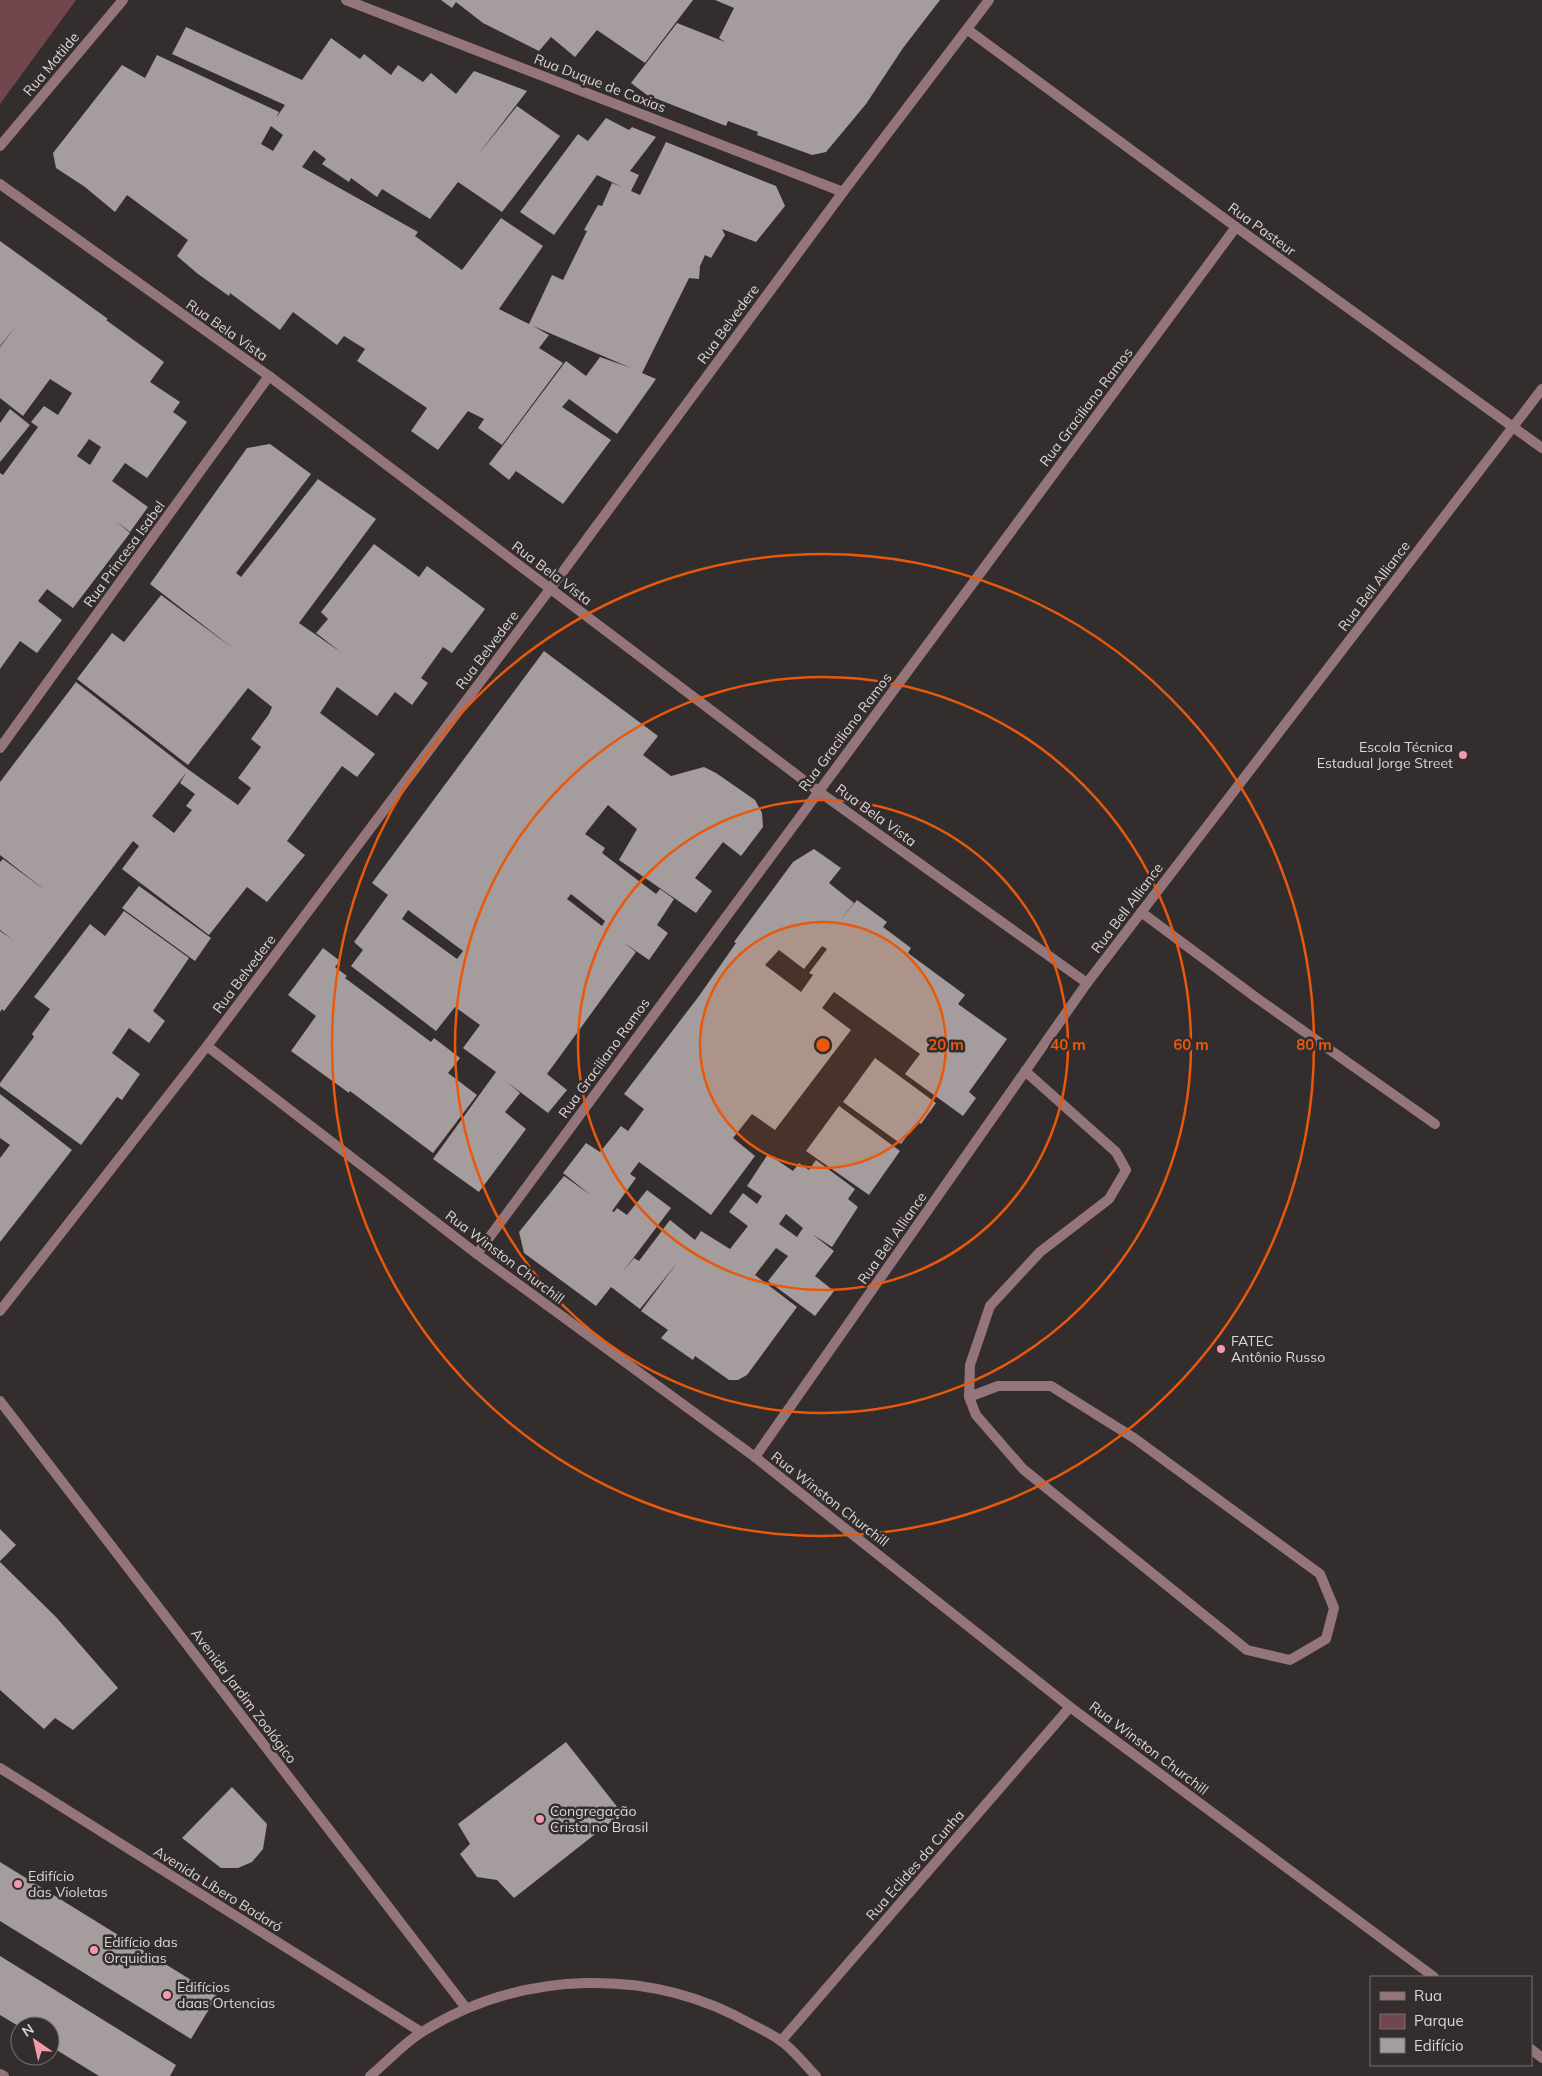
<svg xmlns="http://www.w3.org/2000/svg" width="1542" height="2076" viewBox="0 0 1542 2076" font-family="Mulish,sans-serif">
  <rect width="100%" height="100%" fill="#342d2e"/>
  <polygon fill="#71464d" points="0,0 76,0 0,104"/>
  <g fill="#a59c9d" fill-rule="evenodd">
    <polygon points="441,0 693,0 645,63 597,30 575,57 551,37 539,51 483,23 456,2 452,8"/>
    <polygon points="715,0 940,0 903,48 866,104 826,152 812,155 757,135 758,132 728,121 726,126 647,95 631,83 677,23 725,42 719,38 734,8"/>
    <path d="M186 27 302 80 331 38 360 59 364 54 391 75 398 65 423 82 431 73 456 94 474 71 527 91 477 156 517 106 560 136 502 212 458 182 430 219 382 189 377 197 351 178 349 182 322 164 326 159 314 150 302 167 418 232 415 236 462 270 501 218 543 246 499 309 529 324 552 275 563 280 587 231 584 230 598 205 602 206 612 183 622 187 597 175 554 235 520 212 578 134 588 141 606 118 629 130 632 127 656 137 630 171 639 175 631 191 640 195 666 142 776 186 785 206 756 242 722 229 725 235 711 258 705 255 700 266 699 279 689 278 642 373 656 379 617 434 569 399 562 407 611 440 563 504 516 471 509 480 489 464 566 361 586 376 600 357 631 368 533 326 549 335 539 348 563 363 502 445 478 428 484 419 468 411 438 450 411 431 427 408 357 361 365 349 344 336 337 345 293 312 280 330 230 293 229 296 198 274 177 256 188 240 127 195 115 212 85 187 56 168 53 153 122 65 145 78 157 55 279 112 276 118 285 105 172 54ZM271 126 283 135 273 151 261 144Z"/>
    <path d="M0 241 108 319 106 320 164 362 150 382 180 402 173 412 187 422 147 478 125 463 112 481 148 507 130 532 116 521 130 533 73 608 47 589 38 601 62 620 37 653 20 641 0 669V473L3 475 38 427 31 422 44 406 58 415 72 393 50 379 23 416 0 398V347L17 325 0 346ZM89 439 101 447 90 465 77 456Z"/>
    <polygon points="10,409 30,425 0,462 0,423"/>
    <path d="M270 444 311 474 236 573 241 577 318 479 376 519 299 623 342 653 316 633 328 619 321 612 374 544 419 577 427 566 485 609 452 653 443 647 421 678 428 683 412 705 395 692 377 716 337 687 320 713 375 754 357 777 342 766 287 841 305 855 267 902 247 887 209 935 122 869 139 846 133 841 4 1011 2 1009 0 1012V931L13 940 0 930V862L3 859 46 891 0 855V782L76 682 189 770 238 805 251 788 238 778 261 747 251 739 269 714 272 707 248 688 188 765 77 679 112 633 124 642 161 595 234 649 150 584 247 448ZM186 773 180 783 195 794 186 806 192 810 174 833 152 816Z"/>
    <path d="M544 651 658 736 643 755 671 776 704 767 716 773 755 800 762 813 763 827 741 856 723 842 695 878 712 891 696 913 619 860 637 829 608 805 585 834 605 848 602 853 656 894 660 889 674 899 657 925 668 933 649 960 623 942 636 952 547 1074 567 1090 548 1113 507 1082 520 1093 505 1112 526 1129 479 1192 433 1159 496 1072 463 1048 480 1025 455 1007 436 1031 351 966 363 950 354 942 388 895 372 883ZM571 894 605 921 602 926 567 899ZM408 910 463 951 457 959 402 919Z"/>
    <path d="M814 849 841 868 829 883 854 903 839 922 857 900 887 922 883 927 911 948 908 953 965 995 958 1004 1007 1039 969 1092 976 1098 963 1116 905 1074 920 1054 834 992 822 1008 851 1030 775 1130 752 1114 733 1138 755 1156 711 1215 639 1162 630 1174 636 1178 612 1211 614 1212 617 1208 627 1215 647 1190 671 1208 622 1273 634 1258 639 1261 670 1220 695 1240 701 1231 730 1249 748 1226 729 1212 743 1193 757 1204 762 1196 747 1186 768 1154 793 1171 799 1163 809 1170 816 1160 855 1189 848 1199 858 1207 832 1247 812 1234 834 1251 815 1276 834 1291 815 1316 768 1281 788 1256 776 1248 755 1275 797 1307 747 1375 738 1380H729L695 1356 693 1360 661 1338 668 1330 641 1311 677 1263 640 1309 611 1287 596 1306 524 1253 519 1232 564 1176 592 1196 563 1173 586 1143 600 1152 621 1126 628 1131 644 1109 624 1094 699 996 736 943 734 942 793 862ZM822 946 827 949 809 973 813 975 801 992 765 965 779 950 804 969ZM786 1214 803 1228 797 1237 779 1224Z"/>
    <polygon points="139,886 211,938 195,961 122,908"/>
    <polygon points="124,911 189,958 153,1011 165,1021 149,1043 129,1028 112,1053 140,1074 122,1100 117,1097 81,1145 0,1086 0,1083 34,1037 32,1034 50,1009 34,997 90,924 105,936"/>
    <polygon points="323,948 340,961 335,967 347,976 345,978 431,1042 434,1038 460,1058 448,1073 477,1095 433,1153 350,1091 349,1093 291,1051 316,1016 288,995"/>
    <polygon points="875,1058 936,1103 921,1124 918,1121 901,1144 843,1102"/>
    <polygon points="0,1094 72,1150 0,1242 0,1158 10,1145 0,1138"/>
    <polygon points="839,1106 900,1151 869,1195 806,1151"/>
    <polygon points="0,1529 16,1545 0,1561"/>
    <polygon points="0,1562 56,1617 118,1688 73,1730 55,1718 44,1729 0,1690"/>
    <polygon points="566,1742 622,1813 514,1898 497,1880 477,1877 460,1854 470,1844 458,1824"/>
    <polygon points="232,1787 267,1824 263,1849 252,1862 238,1868 221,1868 182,1838"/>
    <polygon points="0,1862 217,1996 191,2039 0,1921"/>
    <polygon points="0,1956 176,2065 170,2076 99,2076 50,2046 50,2026 20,2027 0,2015"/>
  </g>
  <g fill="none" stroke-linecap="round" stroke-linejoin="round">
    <g stroke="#94767a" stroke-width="10">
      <polyline points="1141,912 1258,999 1435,1124"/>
      <polyline points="969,1397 998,1386 1051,1386 1134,1438 1320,1574 1334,1608 1326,1639 1290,1660 1247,1650 1023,1469 976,1415 969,1397 970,1365 990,1306 1040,1252 1109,1199 1126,1170 1116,1152 1025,1071"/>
    </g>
    <g stroke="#94767a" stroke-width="10">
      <polyline points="346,0 843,192"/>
      <polyline points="968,30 1236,227 1542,448"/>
      <polyline points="0,184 269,376 818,791 1087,983"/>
      <polyline points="0,748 269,376"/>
      <polyline points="207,1046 477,1254 755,1457 1070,1707 1434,1977"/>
      <polyline points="477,1254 1236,227"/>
      <polyline points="0,1311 207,1046 550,589 843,192 989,0"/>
      <polyline points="0,1401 466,2008"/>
      <polyline points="755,1457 1087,983 1542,389"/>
      <polyline points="781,2041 1070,1707"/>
      <polyline points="1531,2049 1542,2058"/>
    </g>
    <g stroke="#94767a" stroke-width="10">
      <polyline points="0,146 123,0"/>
      <polyline points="0,1768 421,2032"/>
      <polyline points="0,2074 4,2076"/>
      <path d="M370 2076C387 2062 404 2043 422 2032 521 1970 650 1966 751 2024 761 2029 772 2034 781 2041 794 2050 805 2065 816 2076"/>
    </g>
  </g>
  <circle cx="823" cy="1045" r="123" fill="#e8590c" fill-opacity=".12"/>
  <g fill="none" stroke="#e8590c" stroke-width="2.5">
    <circle cx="823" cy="1045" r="123"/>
    <circle cx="823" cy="1045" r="245"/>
    <circle cx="823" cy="1045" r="368"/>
    <circle cx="823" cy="1045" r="491"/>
  </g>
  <g fill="#f39aaa" stroke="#342d2e" stroke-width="2">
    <circle cx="1463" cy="755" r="5"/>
    <circle cx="1221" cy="1349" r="5"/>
    <circle cx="540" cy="1819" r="5"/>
    <circle cx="18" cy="1884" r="5"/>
    <circle cx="94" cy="1950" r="5"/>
    <circle cx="167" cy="1995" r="5"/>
  </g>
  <g text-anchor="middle" stroke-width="5" stroke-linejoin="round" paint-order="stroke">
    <g font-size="14" fill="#dad6d6" stroke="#342d2e">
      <text transform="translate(51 64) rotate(-50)" y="5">Rua Matilde</text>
      <text transform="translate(600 83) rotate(21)" y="5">Rua Duque de Caxias</text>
      <text transform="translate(1262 229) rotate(36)" y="5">Rua Pasteur</text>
      <text transform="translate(728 324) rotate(-54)" y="5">Rua Belvedere</text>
      <text transform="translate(227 330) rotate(35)" y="5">Rua Bela Vista</text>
      <text transform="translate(1086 407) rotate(-53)" y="5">Rua Graciliano Ramos</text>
      <text transform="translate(124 554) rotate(-54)" y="5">Rua Princesa Isabel</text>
      <text transform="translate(552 573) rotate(37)" y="5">Rua Bela Vista</text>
      <text transform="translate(1374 586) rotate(-53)" y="5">Rua Bell Alliance</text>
      <text transform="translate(487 650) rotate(-53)" y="5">Rua Belvedere</text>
      <text transform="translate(845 732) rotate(-53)" y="5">Rua Graciliano Ramos</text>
      <text transform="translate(876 815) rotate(36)" y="5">Rua Bela Vista</text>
      <text transform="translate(1127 908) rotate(-53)" y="5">Rua Bell Alliance</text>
      <text transform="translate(244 974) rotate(-53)" y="5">Rua Belvedere</text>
      <text transform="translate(604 1058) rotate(-54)" y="5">Rua Graciliano Ramos</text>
      <text transform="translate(892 1238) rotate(-55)" y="5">Rua Bell Alliance</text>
      <text transform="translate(505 1257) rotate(37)" y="5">Rua Winston Churchill</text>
      <text transform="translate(830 1499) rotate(38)" y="5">Rua Winston Churchill</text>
      <text transform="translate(244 1696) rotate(53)" y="5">Avenida Jardim Zoológico</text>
      <text transform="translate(1149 1748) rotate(37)" y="5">Rua Winston Churchill</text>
      <text transform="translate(915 1865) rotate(-49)" y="5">Rua Eclides da Cunha</text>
      <text transform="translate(218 1889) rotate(32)" y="5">Avenida Líbero Badaró</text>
    </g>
    <g font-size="14" fill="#dad6d6" stroke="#342d2e" text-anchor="start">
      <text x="1453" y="752" text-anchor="end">Escola Técnica<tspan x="1453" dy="16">Estadual Jorge Street</tspan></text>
      <text x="1231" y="1346">FATEC<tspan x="1231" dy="16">Antônio Russo</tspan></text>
      <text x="550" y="1816">Congregação<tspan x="550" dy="16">Crista no Brasil</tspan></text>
      <text x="28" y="1881">Edifício<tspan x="28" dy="16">das Violetas</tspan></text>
      <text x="104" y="1947">Edifício das<tspan x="104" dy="16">Orquidias</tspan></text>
      <text x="177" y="1992">Edifícios<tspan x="177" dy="16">daas Ortencias</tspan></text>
    </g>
  </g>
  <circle cx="823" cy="1045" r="8" fill="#e8590c" stroke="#342d2e" stroke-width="2.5"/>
  <g font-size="15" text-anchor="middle" font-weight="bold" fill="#e8590c" stroke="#342d2e" stroke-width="5" stroke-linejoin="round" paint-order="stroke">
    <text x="946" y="1050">20 m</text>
    <text x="1068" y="1050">40 m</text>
    <text x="1191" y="1050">60 m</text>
    <text x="1314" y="1050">80 m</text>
  </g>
  <rect x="1370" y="1976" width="162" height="90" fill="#342d2e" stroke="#767171"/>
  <rect x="1380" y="1992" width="25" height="8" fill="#94767a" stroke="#767171"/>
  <text x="1414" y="2001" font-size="15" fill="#dad6d6">Rua</text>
  <rect x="1380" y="2014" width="25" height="15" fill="#71464d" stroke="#767171"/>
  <text x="1414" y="2026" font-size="15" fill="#dad6d6">Parque</text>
  <rect x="1380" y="2038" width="25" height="15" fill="#a59c9d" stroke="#767171"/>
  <text x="1414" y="2051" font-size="15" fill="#dad6d6">Edifício</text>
  <g transform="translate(35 2041) rotate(326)"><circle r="24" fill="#342d2e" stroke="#767171"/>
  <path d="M0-4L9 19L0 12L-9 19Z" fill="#f39aaa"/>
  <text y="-8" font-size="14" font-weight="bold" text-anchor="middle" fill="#dad6d6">N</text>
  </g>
</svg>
